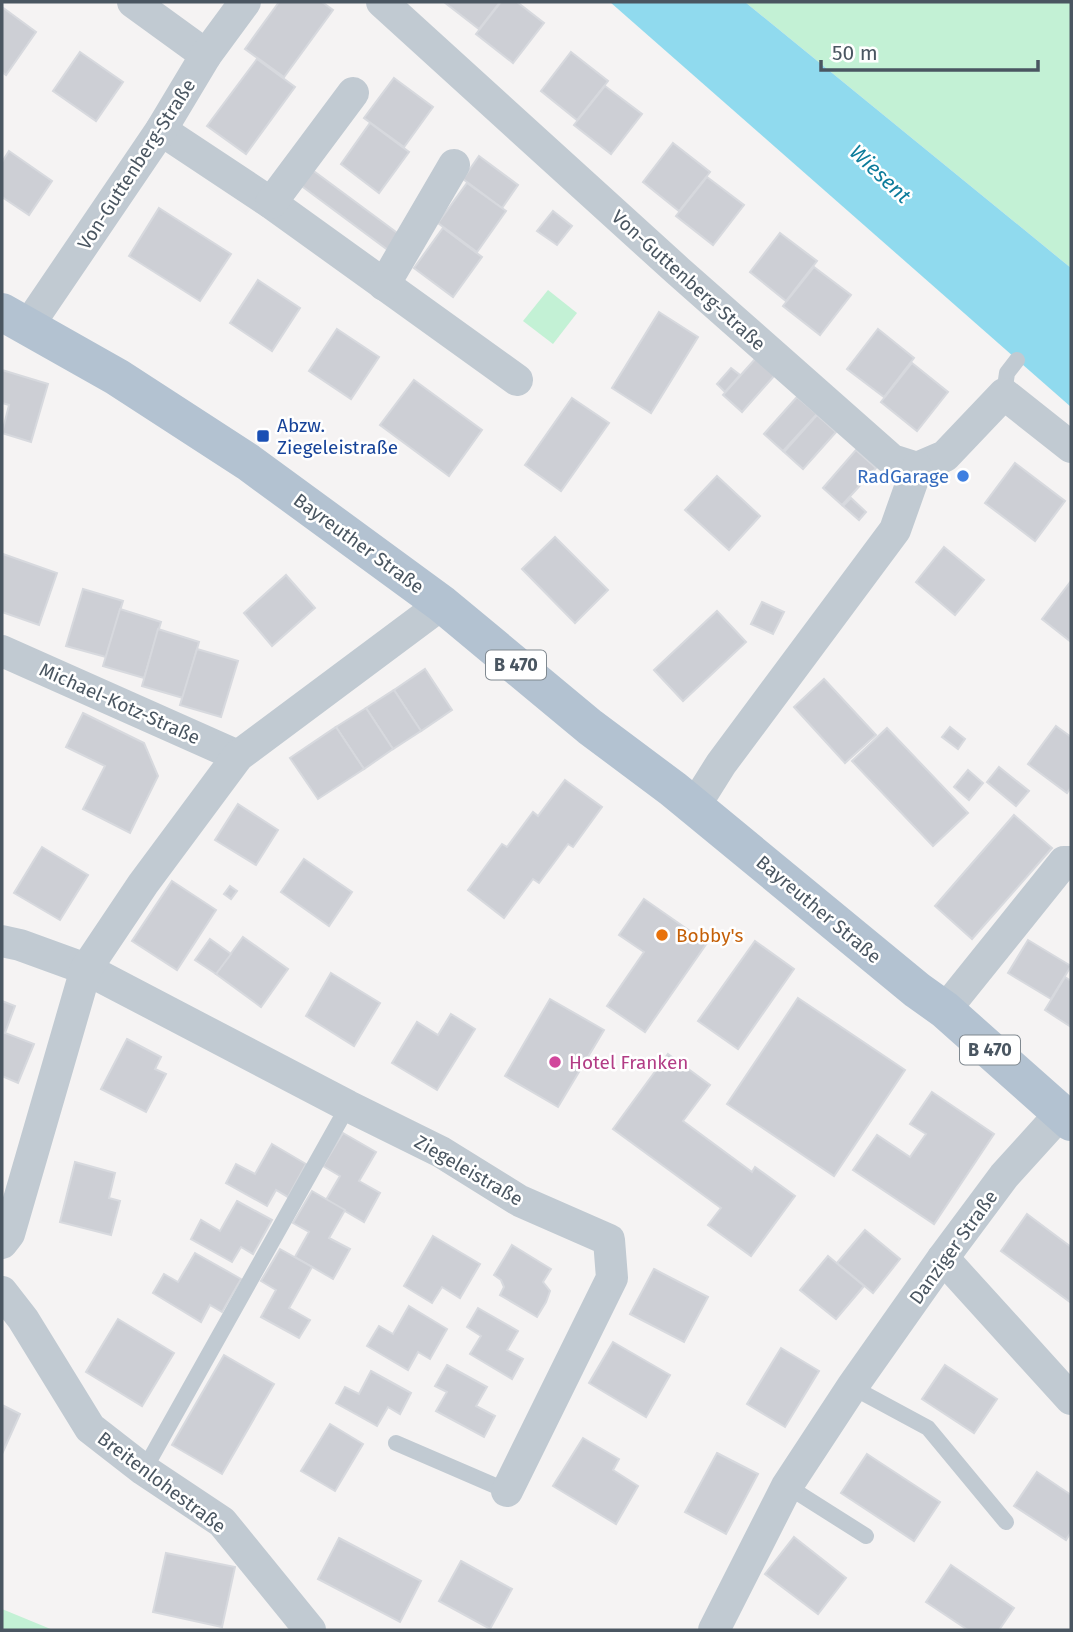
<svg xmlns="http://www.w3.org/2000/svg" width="1073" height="1632" viewBox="0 0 1073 1632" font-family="'Fira Sans',sans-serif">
  <rect width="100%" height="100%" fill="#f5f3f3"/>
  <g fill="#c3f1d5">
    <polygon points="745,2 1071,2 1071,268"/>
    <polygon points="548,290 577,313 553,344 523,321"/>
    <polygon points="2,1609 53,1630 2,1630"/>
  </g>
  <polygon fill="#90daee" points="610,2 745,2 1071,268 1071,407"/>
  <g fill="#cdcfd5" stroke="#d7d9de" stroke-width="2">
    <polygon points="279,2 322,2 333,10 284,77 245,49"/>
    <polygon points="444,2 500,2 479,29"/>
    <polygon points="501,2 517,2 544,23 513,63 476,34"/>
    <polygon points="2,7 36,32 6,75 2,72"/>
    <polygon points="80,52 123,82 96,121 53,91"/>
    <polygon points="571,52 608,81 577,120 541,91"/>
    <polygon points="257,59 295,87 246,154 207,126"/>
    <polygon points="394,78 433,107 404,147 364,118"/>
    <polygon points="605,86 642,114 611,154 574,125"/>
    <polygon points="370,123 409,152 379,193 341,164"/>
    <polygon points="673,143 710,172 679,211 643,182"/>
    <polygon points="9,151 52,181 29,215 2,197 2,162"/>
    <polygon points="479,156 518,185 502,208 463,179"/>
    <polygon points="311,169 404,238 392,253 299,184"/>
    <polygon points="707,177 744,205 713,245 676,216"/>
    <polygon points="467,183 506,211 477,252 438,223"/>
    <polygon points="159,208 231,254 200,301 129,256"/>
    <polygon points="553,211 572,226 557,245 537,231"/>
    <polygon points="443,228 482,257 453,297 414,268"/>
    <polygon points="780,233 817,261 786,301 750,272"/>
    <polygon points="814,267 851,295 820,335 783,306"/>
    <polygon points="258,280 300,308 272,351 230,323"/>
    <polygon points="659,312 698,337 651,413 612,388"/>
    <polygon points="337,329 379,357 351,399 309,371"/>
    <polygon points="878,329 914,358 884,397 847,369"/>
    <polygon points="756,358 775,375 742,412 723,395"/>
    <polygon points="912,363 948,392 917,431 881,402"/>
    <polygon points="731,368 740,375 725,392 717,384"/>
    <polygon points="2,370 48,384 31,442 2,433 9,405 2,403"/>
    <polygon points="414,380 482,430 449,476 380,425"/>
    <polygon points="797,397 817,414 783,451 764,434"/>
    <polygon points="572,398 609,423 561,491 525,465"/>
    <polygon points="817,415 836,432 803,469 784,452"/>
    <polygon points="856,450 876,468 842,505 823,488"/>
    <polygon points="1015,463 1065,501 1035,541 985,503"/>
    <polygon points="717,476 760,516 729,550 685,510"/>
    <polygon points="851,498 866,512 859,520 843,506"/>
    <polygon points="555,537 608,590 575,623 522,569"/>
    <polygon points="944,547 984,580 955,615 916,582"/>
    <polygon points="3,554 57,573 39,625 2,612 2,558"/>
    <polygon points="286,575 315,608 272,646 244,613"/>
    <polygon points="1071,581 1071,642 1042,619"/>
    <polygon points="83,589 123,601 106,657 66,646"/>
    <polygon points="762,602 784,612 773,634 751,624"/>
    <polygon points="120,609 161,622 144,678 103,666"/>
    <polygon points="717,611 746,642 683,701 654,670"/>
    <polygon points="158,629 199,642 183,698 142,686"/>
    <polygon points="197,649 238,661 221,717 180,705"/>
    <polygon points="425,669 452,710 421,731 394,690"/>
    <polygon points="824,679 876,735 845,763 794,707"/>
    <polygon points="394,690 421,731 393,749 366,708"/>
    <polygon points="366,708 393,749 364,769 336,727"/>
    <polygon points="83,713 144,743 158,776 130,833 83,809 105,766 66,747"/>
    <polygon points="1056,726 1071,737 1071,787 1067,793 1028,764"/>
    <polygon points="336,727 364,769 318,799 290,758"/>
    <polygon points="950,727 965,739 958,749 942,737"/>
    <polygon points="887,728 968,813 933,846 852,761"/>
    <polygon points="999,767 1029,791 1016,806 987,782"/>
    <polygon points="968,770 983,783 969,800 954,787"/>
    <polygon points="565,780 602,807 573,847 568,844 539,883 533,879 504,918 468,890 502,844 507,847 533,812 538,816"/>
    <polygon points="238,804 278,830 256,865 215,840"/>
    <polygon points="1014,815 1052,848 972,939 935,906"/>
    <polygon points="42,847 88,875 60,920 14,893"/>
    <polygon points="304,859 352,892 329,926 281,892"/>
    <polygon points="172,881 216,910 177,970 132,941"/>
    <polygon points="230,886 237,891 231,899 224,894"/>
    <polygon points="644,899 707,943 645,1032 607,1006 644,952 619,935"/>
    <polygon points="243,937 288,969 261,1007 216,974"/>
    <polygon points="210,939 231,954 216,974 195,960"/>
    <polygon points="1028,940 1071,966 1051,999 1008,973"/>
    <polygon points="755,941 794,969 738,1049 698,1021"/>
    <polygon points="331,973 380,1003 354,1046 306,1016"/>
    <polygon points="1065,977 1071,981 1071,1027 1045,1010"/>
    <polygon points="798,998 905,1070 834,1176 727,1104"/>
    <polygon points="550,999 604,1030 558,1107 505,1076"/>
    <polygon points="2,1001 15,1006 5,1033 34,1044 18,1083 2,1076"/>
    <polygon points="451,1014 475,1029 437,1090 392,1063 417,1022 438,1035"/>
    <polygon points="127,1039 161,1057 155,1069 166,1074 146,1112 101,1089"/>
    <polygon points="668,1054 710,1085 683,1121 752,1172 755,1167 795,1196 751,1256 708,1225 721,1208 613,1129"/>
    <polygon points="932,1092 994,1134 934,1224 853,1170 877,1135 910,1157 926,1134 910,1124"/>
    <polygon points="343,1133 376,1152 359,1181 380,1193 364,1222 326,1200 340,1176 323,1166"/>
    <polygon points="272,1144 306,1164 288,1197 276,1190 267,1206 226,1183 236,1164 255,1174"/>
    <polygon points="75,1162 115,1173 109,1198 120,1201 111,1235 60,1222"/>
    <polygon points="312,1191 345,1210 329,1238 350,1249 333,1279 295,1257 309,1232 293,1223"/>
    <polygon points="237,1201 272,1220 253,1254 241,1247 232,1262 191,1239 201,1220 220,1231"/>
    <polygon points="1027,1214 1071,1247 1070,1302 1001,1251"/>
    <polygon points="865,1230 900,1259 873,1293 837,1263"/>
    <polygon points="433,1236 480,1264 460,1298 442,1287 432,1303 404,1286"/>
    <polygon points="512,1245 551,1269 543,1282 550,1291 546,1302 537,1317 500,1295 504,1287 501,1280 494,1275"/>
    <polygon points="280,1249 312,1267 289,1308 310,1320 299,1338 261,1317 276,1290 261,1281"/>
    <polygon points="195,1253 241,1279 222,1312 210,1305 201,1322 153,1293 164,1274 178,1282"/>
    <polygon points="828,1256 864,1286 836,1319 800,1290"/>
    <polygon points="654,1269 708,1297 684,1342 630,1314"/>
    <polygon points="409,1306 447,1329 430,1359 418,1352 408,1370 367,1346 379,1326 393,1334"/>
    <polygon points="478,1308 518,1331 507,1350 523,1359 512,1379 470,1354 481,1336 467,1327"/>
    <polygon points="118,1319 174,1353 142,1406 86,1372"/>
    <polygon points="613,1342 670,1375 646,1417 589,1383"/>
    <polygon points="781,1348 819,1371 785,1427 747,1404"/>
    <polygon points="224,1355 274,1384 222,1474 172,1445"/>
    <polygon points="447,1365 487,1387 476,1406 495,1416 484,1437 436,1411 447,1392 435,1386"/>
    <polygon points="945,1365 997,1399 974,1433 922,1399"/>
    <polygon points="371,1371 411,1393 400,1414 388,1407 377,1426 336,1403 345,1387 359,1394"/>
    <polygon points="2,1405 20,1414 2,1454"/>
    <polygon points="330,1424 363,1444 335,1491 301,1471"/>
    <polygon points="583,1438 619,1459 613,1470 638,1486 616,1524 553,1486"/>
    <polygon points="717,1453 758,1474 726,1534 685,1512"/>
    <polygon points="867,1454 940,1502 914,1541 841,1493"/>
    <polygon points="1037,1472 1071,1495 1071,1532 1066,1540 1014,1506"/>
    <polygon points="794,1537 846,1578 818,1614 765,1574"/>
    <polygon points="339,1538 421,1581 400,1622 318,1579"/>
    <polygon points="166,1553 235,1567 222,1627 153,1612"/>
    <polygon points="461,1561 512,1589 490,1629 439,1601"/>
    <polygon points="951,1565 1014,1608 999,1630 968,1630 926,1602"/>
  </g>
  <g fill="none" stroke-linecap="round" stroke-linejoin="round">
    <g stroke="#c1cad2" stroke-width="16">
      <polyline points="1004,394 1007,373 1017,360"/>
      <polyline points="852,1387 928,1428 1006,1522"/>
      <polyline points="396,1443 507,1491"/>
      <polyline points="144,1470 348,1106"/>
      <polyline points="787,1486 866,1536"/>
    </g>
    <g stroke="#c1cad2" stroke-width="32">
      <polyline points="133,2 206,55"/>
      <polyline points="382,2 678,271 892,460 917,468 945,456 1004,394 1071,447"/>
      <polyline points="161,130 271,203 517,380"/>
      <polyline points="271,203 353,93"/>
      <polyline points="384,285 454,165"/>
      <polyline points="28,326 161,130 206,55 245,2"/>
      <polyline points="2,651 238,756"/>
      <polyline points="694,807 721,764 895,530 917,468"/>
      <polyline points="2,941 20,945 86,969 348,1106 441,1152 520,1201 609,1240 612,1278 507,1491"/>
      <polyline points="945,1010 1064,862 1071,862"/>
      <polyline points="2,1243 9,1234 86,969 143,884 238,756 442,604"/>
      <polyline points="943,1258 1071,1399"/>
      <polyline points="2,1292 23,1319 90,1428 144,1470 222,1522 310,1630"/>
      <polyline points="714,1630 787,1486 852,1387 943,1258 1004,1176 1061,1113"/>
    </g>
    <polyline stroke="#b3c2d1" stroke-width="38" points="2,312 117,377 248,462 442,604 590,727 673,789 917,990 945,1010 1071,1122"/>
  </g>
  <rect fill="#1a4fb4" stroke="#fff" stroke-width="2.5" x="256" y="429" width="14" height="14" rx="3.5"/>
  <circle fill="#3f7fe0" stroke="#fff" stroke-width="2.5" cx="963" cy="476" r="7"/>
  <circle fill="#e8710a" stroke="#fff" stroke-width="2.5" cx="662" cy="935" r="7"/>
  <circle fill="#d1479c" stroke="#fff" stroke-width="2.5" cx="555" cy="1062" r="7"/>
  <g text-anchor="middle" stroke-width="5" stroke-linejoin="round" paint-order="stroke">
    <g fill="#fff" stroke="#808990" stroke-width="2">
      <rect x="486" y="650.5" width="60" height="29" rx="5"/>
      <rect x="960" y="1035.5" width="60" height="29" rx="5"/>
    </g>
    <g font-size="18" font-weight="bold" fill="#4a5661">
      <text x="516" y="671">B 470</text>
      <text x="990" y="1056">B 470</text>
    </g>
    <g font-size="19" fill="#4a5661" stroke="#fff">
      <text transform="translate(136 164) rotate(-57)" y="7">Von-Guttenberg-Straße</text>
      <text transform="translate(689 280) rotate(42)" y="7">Von-Guttenberg-Straße</text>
      <text transform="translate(359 543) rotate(36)" y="7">Bayreuther Straße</text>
      <text transform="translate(120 703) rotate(24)" y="7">Michael-Kotz-Straße</text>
      <text transform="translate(819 909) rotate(40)" y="7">Bayreuther Straße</text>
      <text transform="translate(469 1170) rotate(30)" y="7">Ziegeleistraße</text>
      <text transform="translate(953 1247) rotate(-54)" y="7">Danziger Straße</text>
      <text transform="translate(162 1482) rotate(37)" y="7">Breitenlohestraße</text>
    </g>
    <g font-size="19" fill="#164399" stroke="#fff" text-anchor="start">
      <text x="277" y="432">Abzw.<tspan x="277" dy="22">Ziegeleistraße</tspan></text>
    </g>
    <g font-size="19" fill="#366cbe" stroke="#fff" text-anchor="end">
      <text x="949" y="483">RadGarage</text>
    </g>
    <g font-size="19" fill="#c56008" stroke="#fff" text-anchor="start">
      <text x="676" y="942">Bobby's</text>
    </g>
    <g font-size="19" fill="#b23c85" stroke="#fff" text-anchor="start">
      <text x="569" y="1069">Hotel Franken</text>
    </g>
    <g font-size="21" font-style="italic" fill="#0c7c9b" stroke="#fff">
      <text transform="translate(880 174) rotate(43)" y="7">Wiesent</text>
    </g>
  </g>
  <rect width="1073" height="1632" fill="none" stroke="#4a5661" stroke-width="7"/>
  <path d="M821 60v10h217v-10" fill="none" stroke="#4a5661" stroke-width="3.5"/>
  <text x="832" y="60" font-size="21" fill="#4a5661" stroke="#ffffff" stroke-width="5" paint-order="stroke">50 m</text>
</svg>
